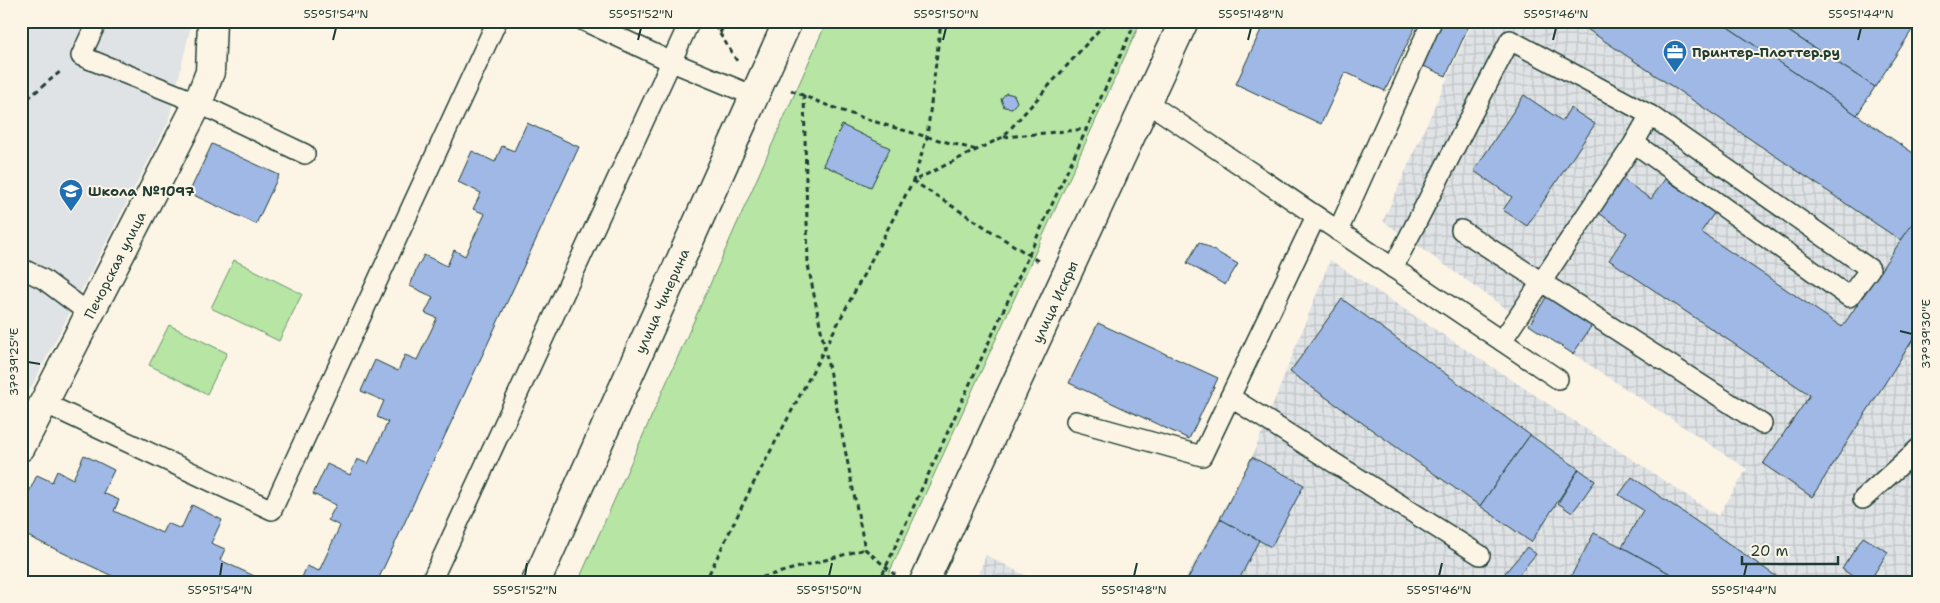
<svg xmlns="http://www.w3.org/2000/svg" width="1940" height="603" viewBox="0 0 1940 603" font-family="'Shantell Sans',sans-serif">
  <defs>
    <pattern id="industrial-grid" width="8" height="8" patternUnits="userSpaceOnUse" patternTransform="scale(1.25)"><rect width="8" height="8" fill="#e0e3e5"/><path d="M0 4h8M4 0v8" fill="none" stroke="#c0c4c5"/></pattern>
  </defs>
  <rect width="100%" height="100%" fill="#fcf5e5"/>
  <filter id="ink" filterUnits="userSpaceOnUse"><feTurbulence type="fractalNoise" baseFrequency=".02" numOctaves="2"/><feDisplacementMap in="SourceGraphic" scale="10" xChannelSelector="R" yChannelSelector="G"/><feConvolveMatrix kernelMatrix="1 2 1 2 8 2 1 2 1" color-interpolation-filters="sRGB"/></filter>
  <g filter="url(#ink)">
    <polygon fill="#e0e3e5" points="21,21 192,21 168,123 21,407"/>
    <g fill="url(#industrial-grid)">
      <polygon points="1473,21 1719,21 1919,157 1919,582 1184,582 1252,457 1330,260 1718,516 1747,469 1529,325 1383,221"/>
      <polygon points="986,555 1038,582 975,582"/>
    </g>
    <g fill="#b6e5a4" stroke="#6a916c">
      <polygon points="827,21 1141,21 885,582 587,582 581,575"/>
      <polygon points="234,260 302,294 279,341 211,308"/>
      <polygon points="169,325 227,353 207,394 149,365"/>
    </g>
    <g fill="#a0b8e5" stroke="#1f3d34">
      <polygon points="1265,21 1418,21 1385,91 1345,72 1321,124 1236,84"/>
      <polygon points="1441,21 1471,21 1446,76 1421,65"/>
      <polygon points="1575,21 1719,21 1919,157 1919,214 1900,240"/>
      <polygon points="1719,21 1773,21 1875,87 1857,115"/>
      <polygon points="1773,21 1918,21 1875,87"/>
      <polygon points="1006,93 1014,95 1017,102 1012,108 1004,107 1001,99"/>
      <polygon points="1524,95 1562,121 1570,108 1595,124 1527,226 1503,210 1512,197 1474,171"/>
      <polygon points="527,123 579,147 377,582 300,582 307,566 319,571 340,526 328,520 336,505 313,494 327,464 350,475 357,459 368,464 388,422 377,417 384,401 361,391 375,360 398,371 405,355 417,360 437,318 425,313 433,297 410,286 416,270 424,255 447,266 454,250 465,256 485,214 473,209 481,193 458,182 472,151 495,162 502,146 514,151"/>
      <polygon points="842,125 890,148 871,187 823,165"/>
      <polygon points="212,144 279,175 256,224 189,193"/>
      <polygon points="1622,179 1651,199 1665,179 1715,212 1701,232 1842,327 1919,214 1919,330 1812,497 1763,464 1810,395 1609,260 1627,233 1599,213"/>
      <polygon points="1199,242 1238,264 1225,285 1187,263"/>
      <polygon points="1547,296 1592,325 1573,354 1529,325"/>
      <polygon points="1342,299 1530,435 1480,506 1290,372"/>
      <polygon points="1098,323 1218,378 1189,439 1069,383"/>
      <polygon points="1530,435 1579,469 1531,542 1480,506"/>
      <polygon points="84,455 114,470 103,493 119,500 114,511 162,533 167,523 181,529 192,505 222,520 211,543 225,549 220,560 267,582 125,582 21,533 21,509 37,475 52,482 57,471 73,479"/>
      <polygon points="1252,457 1304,485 1271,547 1220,519"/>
      <polygon points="1579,469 1595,481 1572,513 1558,503"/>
      <polygon points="1632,477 1783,581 1784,582 1685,582 1622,547 1643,510 1619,495"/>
      <polygon points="1220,519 1259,540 1238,582 1186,582"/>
      <polygon points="1594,533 1622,547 1685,582 1568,582"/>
      <polygon points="1863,537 1888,552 1869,582 1861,582 1842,569"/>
      <polygon points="1527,547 1536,554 1513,582 1499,580"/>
      <polygon points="284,577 294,582 282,582"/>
    </g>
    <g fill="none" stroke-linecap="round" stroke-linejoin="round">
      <defs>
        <g id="service">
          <polyline points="97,21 81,56 198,103 305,154"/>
          <polyline points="584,21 672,62 754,96"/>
          <polyline points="1147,102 1558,379"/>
          <polyline points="1634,143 1849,297 1870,269 1650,115"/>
          <polyline points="1461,230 1762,424"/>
          <polyline points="1338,231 1432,21"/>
          <polyline points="21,268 43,279 90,314"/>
          <polyline points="1393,268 1510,40 1650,115 1634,143 1502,341"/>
          <polyline points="1230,397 1480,555"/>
          <polyline points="44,403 272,510 497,21"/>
          <polyline points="1076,421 1202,456 1316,216"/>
          <polyline points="1863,499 1919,448"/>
          <polyline points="431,582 690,21"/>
        </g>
        <g id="minor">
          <polyline points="21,447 198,103 210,72 212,21"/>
          <polyline points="536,582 788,21"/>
          <polyline points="924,582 1184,21"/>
        </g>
      </defs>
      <use href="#service" stroke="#1f3d34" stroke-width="22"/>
      <use href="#minor" stroke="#1f3d34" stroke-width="31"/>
      <g stroke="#1f3d34" stroke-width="3" stroke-dasharray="5 4" stroke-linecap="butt">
        <polyline points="715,26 737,61"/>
        <polyline points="720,33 726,21"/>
        <path d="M791 90C849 117 916 134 977 150"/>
        <polyline points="804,95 808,265 865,549 895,575"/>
        <polyline points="21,104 61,71"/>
        <polyline points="1004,137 1087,129"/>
        <polyline points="1038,261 913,181 1003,137 1107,21"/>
        <polyline points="705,582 750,490 913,181 927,137 941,21"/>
        <polyline points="745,582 865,549"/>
        <polyline points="879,582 1136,21"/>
      </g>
      <use href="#service" stroke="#fcf5e5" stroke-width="19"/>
      <use href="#minor" stroke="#fcf5e5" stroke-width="28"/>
    </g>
  </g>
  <path fill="none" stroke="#1f3d34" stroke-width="2" d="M333 40 336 28M638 40 641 28M943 40 946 28M1248 40 1251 28M1553 40 1556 28M1858 40 1861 28M1900 331 1912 334M28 362 40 364M220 576 222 563M525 576 527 563M829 576 832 563M1134 576 1137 563M1439 576 1442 563M1744 576 1747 563"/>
  <defs>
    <symbol id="office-pin" viewBox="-11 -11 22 30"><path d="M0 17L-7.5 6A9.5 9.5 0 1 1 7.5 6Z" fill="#1f6fb2" stroke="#fcf5e5"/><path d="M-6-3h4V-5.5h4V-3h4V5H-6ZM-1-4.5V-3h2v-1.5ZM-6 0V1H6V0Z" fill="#fff"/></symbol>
    <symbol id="school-pin" viewBox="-11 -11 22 30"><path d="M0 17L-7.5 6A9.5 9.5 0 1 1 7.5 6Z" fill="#1f6fb2" stroke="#fcf5e5"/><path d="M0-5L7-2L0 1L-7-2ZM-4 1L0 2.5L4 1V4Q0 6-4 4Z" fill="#fff"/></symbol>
  </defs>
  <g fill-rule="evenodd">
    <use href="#office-pin" x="1661" y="38" width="28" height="38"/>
    <use href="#school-pin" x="57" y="177" width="28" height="38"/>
  </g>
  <g text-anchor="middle" stroke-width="4" stroke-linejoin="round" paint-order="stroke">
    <g font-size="14" font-weight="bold" fill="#1f3d34" stroke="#fcf5e5" text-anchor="start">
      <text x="1692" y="57">Принтер-Плоттер.ру</text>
      <text x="88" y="196">Школа №1097</text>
    </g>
    <g font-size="14" fill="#1f3d34" stroke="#fcf5e5">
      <text transform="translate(115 265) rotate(-63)" y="5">Печорская улица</text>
      <text transform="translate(662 301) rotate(-66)" y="5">улица Чичерина</text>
      <text transform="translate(1055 302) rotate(-65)" y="5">улица Искры</text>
    </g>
  </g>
  <rect width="1940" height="603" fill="none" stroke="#fcf5e5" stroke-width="55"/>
  <path d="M1742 556v8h96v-8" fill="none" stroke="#1f3d34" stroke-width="2.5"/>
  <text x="1750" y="556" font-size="15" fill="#1f3d34" stroke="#fcf5e5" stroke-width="4" paint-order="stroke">20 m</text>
  <rect x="28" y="28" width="1884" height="548" fill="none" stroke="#1f3d34" stroke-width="2"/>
  <g font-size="12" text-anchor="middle" fill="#1f3d34">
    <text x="336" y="18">55°51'54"N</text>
    <text x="641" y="18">55°51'52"N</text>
    <text x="946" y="18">55°51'50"N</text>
    <text x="1251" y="18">55°51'48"N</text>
    <text x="1556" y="18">55°51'46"N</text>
    <text x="1861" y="18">55°51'44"N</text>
    <text transform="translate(1926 334) rotate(-90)" y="4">37°39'30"E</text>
    <text transform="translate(14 362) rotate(-90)" y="4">37°39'25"E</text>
    <text x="220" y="594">55°51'54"N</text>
    <text x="525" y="594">55°51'52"N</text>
    <text x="829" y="594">55°51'50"N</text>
    <text x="1134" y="594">55°51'48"N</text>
    <text x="1439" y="594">55°51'46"N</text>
    <text x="1744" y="594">55°51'44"N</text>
  </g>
</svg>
